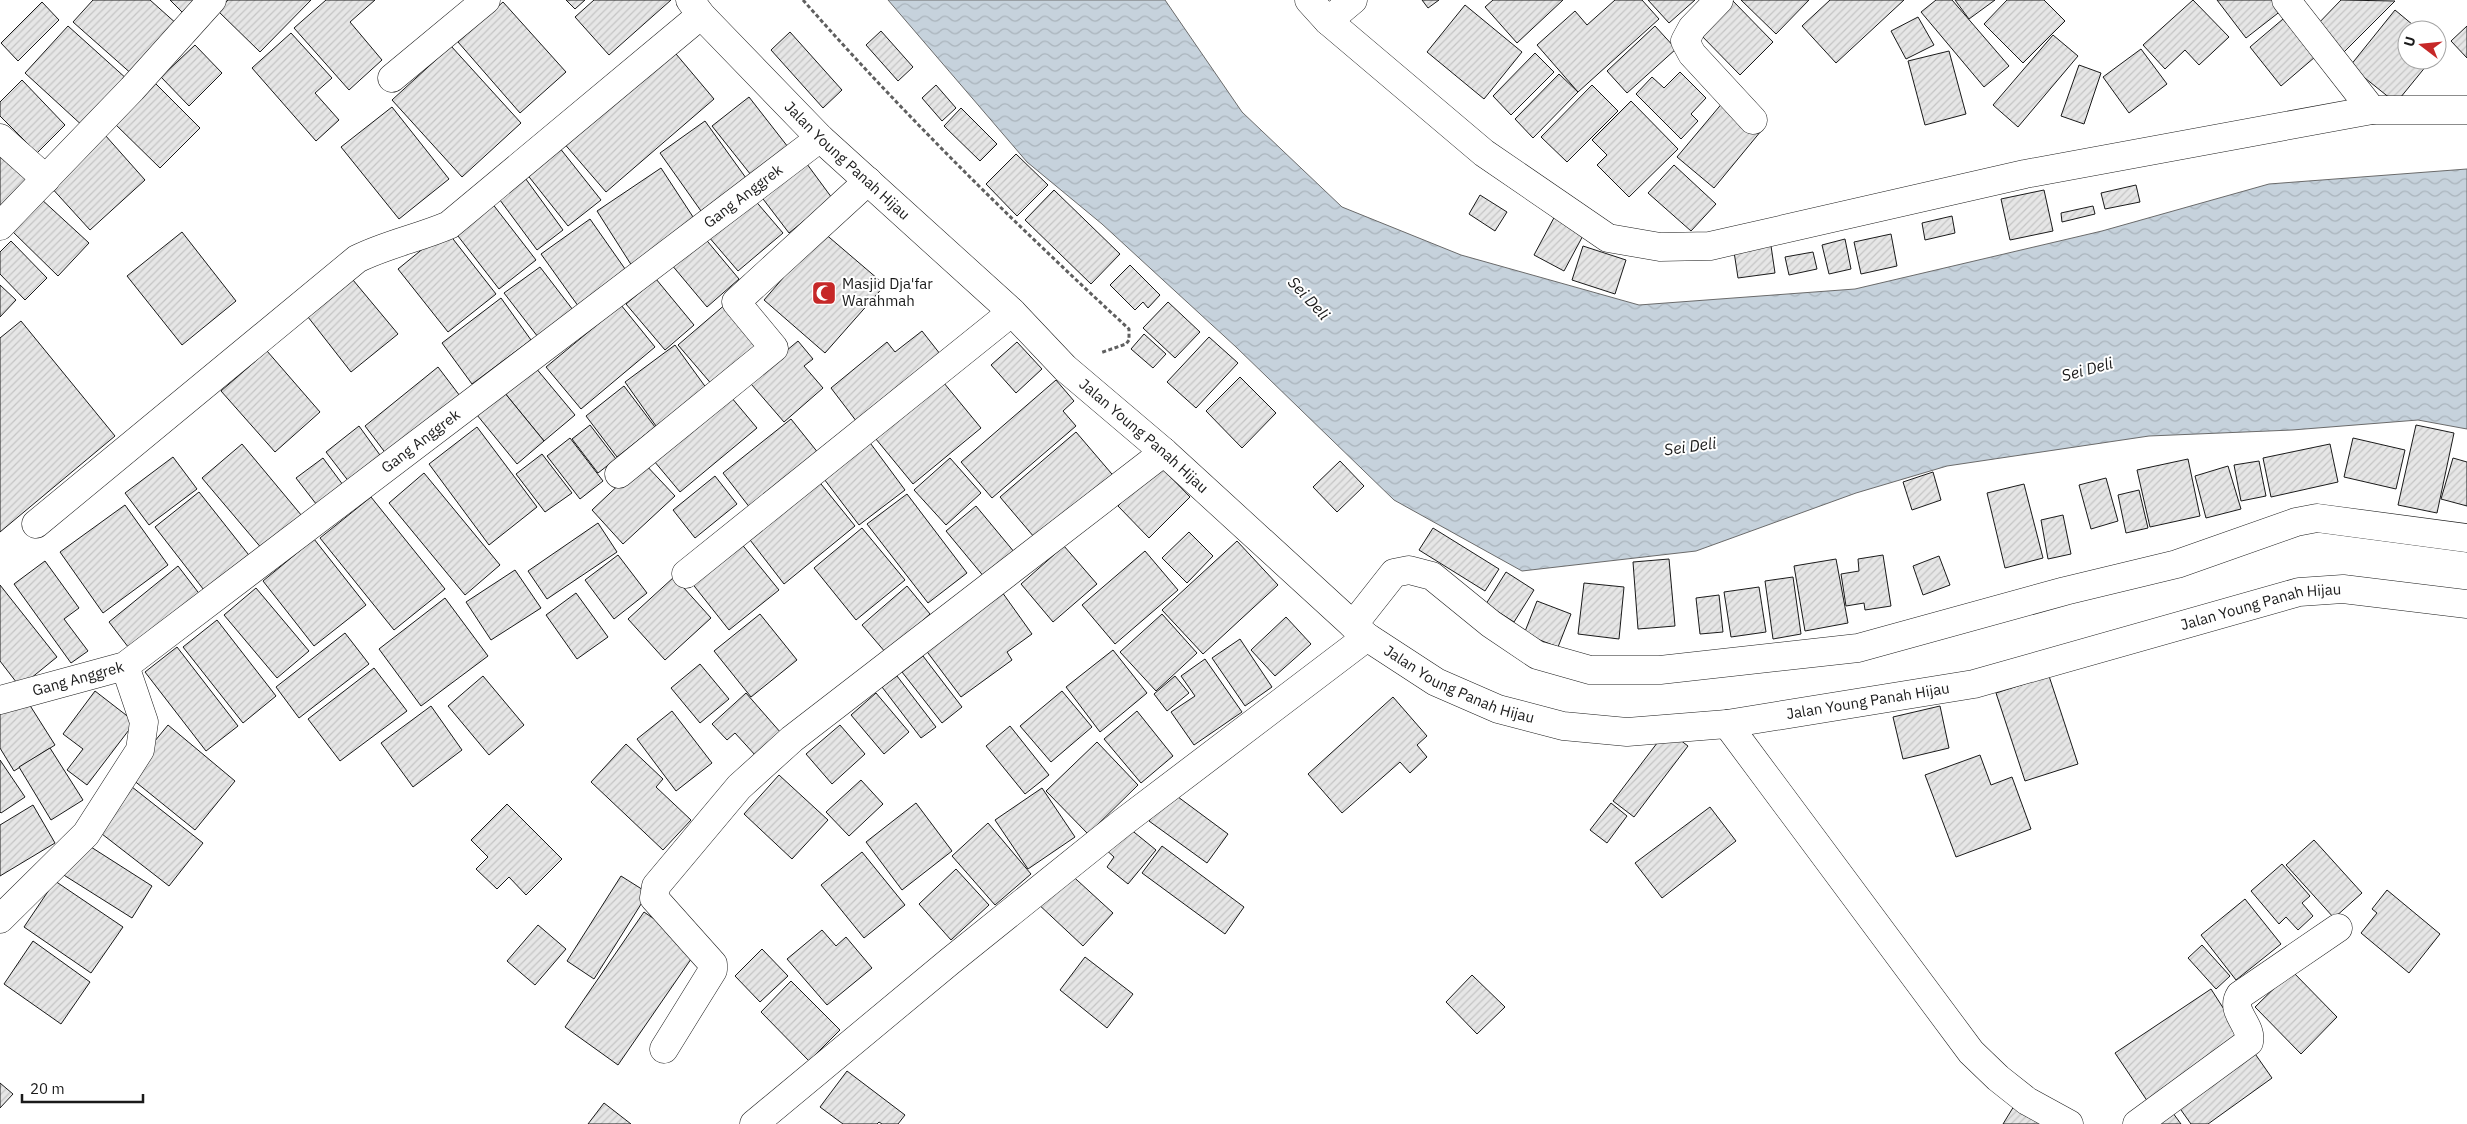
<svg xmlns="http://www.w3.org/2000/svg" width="2467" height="1124" viewBox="0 0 2467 1124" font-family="'IBM Plex Sans',sans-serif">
  <defs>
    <pattern id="water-waves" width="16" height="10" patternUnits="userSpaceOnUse" patternTransform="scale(1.25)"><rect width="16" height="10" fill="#c6d2dc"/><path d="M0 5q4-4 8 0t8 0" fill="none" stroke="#aab4bc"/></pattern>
    <pattern id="building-hatch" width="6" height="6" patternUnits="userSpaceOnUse" patternTransform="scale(1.25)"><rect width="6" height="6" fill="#e6e6e6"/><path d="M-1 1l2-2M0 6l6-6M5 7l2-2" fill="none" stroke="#c5c5c5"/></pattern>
  </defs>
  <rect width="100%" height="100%" fill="#fff"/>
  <polygon fill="url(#water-waves)" stroke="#6a6a6a" points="888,0 1165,0 1242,112 1342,207 1461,255 1639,305 1855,289 2102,231 2269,184 2467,169 2467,429 2418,420 2292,430 2149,436 1947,466 1856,493 1696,551 1522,571 1394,500 1236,347 1102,224 1027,162"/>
  <g fill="url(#building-hatch)" stroke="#1a1a1a">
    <polygon points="93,0 150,0 178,25 134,76 73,22"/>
    <polygon points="170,0 194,0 182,12"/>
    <polygon points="228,0 311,0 260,52 218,11"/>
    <polygon points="326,0 375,0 350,22 382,60 349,90 294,28"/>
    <polygon points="566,0 585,0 575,9"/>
    <polygon points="594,0 671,0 609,55 575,17"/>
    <polygon points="1422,0 1439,0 1428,8"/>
    <polygon points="1493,0 1563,0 1517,43 1485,7"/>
    <polygon points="1615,0 1642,0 1659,19 1578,92 1537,45 1575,11 1587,25"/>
    <polygon points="1648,0 1695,0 1669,23"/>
    <polygon points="1732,0 1773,42 1740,75 1698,32"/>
    <polygon points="1741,0 1809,0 1776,34"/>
    <polygon points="1830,0 1904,0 1836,63 1802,26"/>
    <polygon points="1936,0 1952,0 2009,66 1984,87 1921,12"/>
    <polygon points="1955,0 1995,0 1969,19"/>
    <polygon points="2007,0 2044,0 2065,21 2023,63 1984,24"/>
    <polygon points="2193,0 2229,37 2199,65 2185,50 2165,69 2143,45"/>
    <polygon points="2217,0 2275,0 2282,10 2246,38"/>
    <polygon points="2341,0 2395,1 2341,55 2314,28"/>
    <polygon points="42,2 59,20 18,61 1,43"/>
    <polygon points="503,2 566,72 520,113 458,42"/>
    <polygon points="1465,5 1522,52 1484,99 1427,52"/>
    <polygon points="2395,10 2419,30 2407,30 2407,60 2431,60 2396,103 2350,66"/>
    <polygon points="1918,17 1934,45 1906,59 1891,31"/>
    <polygon points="2283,19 2315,57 2281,86 2250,47"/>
    <polygon points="68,26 128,80 85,128 25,73"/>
    <polygon points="1655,26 1676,49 1627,93 1607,71"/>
    <polygon points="2467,26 2467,58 2451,41"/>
    <polygon points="881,31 913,67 898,81 866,45"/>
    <polygon points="790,32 842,90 823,108 771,50"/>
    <polygon points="291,33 332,78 315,93 339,120 316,141 252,68"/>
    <polygon points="2053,35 2078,56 2018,127 1993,105"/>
    <polygon points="195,45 222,73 189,106 161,77"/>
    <polygon points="451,46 521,123 462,177 392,100"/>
    <polygon points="671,48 714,99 606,192 562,141"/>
    <polygon points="2141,49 2167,84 2129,113 2103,77"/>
    <polygon points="1949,51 1966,114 1925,125 1908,61"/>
    <polygon points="1535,53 1554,72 1511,115 1493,96"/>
    <polygon points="2079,65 2101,73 2084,124 2061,116"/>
    <polygon points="1680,72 1706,98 1691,114 1698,121 1681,139 1636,94 1652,77 1664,88"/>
    <polygon points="1559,74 1578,92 1533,138 1515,119"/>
    <polygon points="22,80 65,125 37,153 0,116 0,102"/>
    <polygon points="153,81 200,128 160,168 113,122"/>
    <polygon points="936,85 956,108 942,121 922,98"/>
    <polygon points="1592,85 1618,111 1567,162 1541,137"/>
    <polygon points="749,97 788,147 751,175 712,126"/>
    <polygon points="1631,101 1678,149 1629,197 1597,165 1607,155 1592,140"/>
    <polygon points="1724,101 1761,131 1714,188 1677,157"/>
    <polygon points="392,107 449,179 399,219 341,147"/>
    <polygon points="961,108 997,144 980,161 944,126"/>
    <polygon points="705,121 746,178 701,211 660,153"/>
    <polygon points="105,135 145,180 90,230 49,185"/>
    <polygon points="559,147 601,200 568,226 526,173"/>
    <polygon points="0,153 29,182 0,210"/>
    <polygon points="1016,154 1048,185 1017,216 986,184"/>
    <polygon points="804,160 832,198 789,233 760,195"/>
    <polygon points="1674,165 1716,204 1691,231 1648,193"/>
    <polygon points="661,168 697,223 632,266 597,211"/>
    <polygon points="520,171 563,230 537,250 494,192"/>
    <polygon points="2136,185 2140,202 2105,209 2101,193"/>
    <polygon points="1054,190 1120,254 1091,284 1025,220"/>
    <polygon points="2044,190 2053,231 2010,240 2001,199"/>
    <polygon points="1480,195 1507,212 1495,231 1469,214"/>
    <polygon points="40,198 89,243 58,276 11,230"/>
    <polygon points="488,198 536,260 499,289 451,227"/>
    <polygon points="753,198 783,233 738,271 708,236"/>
    <polygon points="2093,206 2095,214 2062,222 2061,213"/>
    <polygon points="1556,214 1586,230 1564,271 1534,255"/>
    <polygon points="1952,216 1955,233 1925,240 1922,223"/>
    <polygon points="590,219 630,276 581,310 541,254"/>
    <polygon points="446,230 496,294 448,332 398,269"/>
    <polygon points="182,232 236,301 182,345 127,276"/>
    <polygon points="823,232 885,285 825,353 764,300"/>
    <polygon points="1891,234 1897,266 1861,274 1854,242"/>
    <polygon points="703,236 739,279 707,307 671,264"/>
    <polygon points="1770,239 1775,273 1738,278 1733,245"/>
    <polygon points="1845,239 1851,269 1829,274 1822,245"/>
    <polygon points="11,241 47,278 25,300 0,274 0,252"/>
    <polygon points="1583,246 1626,260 1615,294 1572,280"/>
    <polygon points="1813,252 1817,269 1789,275 1785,257"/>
    <polygon points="1130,265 1160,295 1148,308 1143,302 1135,310 1110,285"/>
    <polygon points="540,267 573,310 538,337 504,293"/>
    <polygon points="656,279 694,325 665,350 626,304"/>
    <polygon points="353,280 398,334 351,372 308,317"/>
    <polygon points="0,285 16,300 0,317"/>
    <polygon points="501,298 531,340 472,384 442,343"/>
    <polygon points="1168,302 1200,332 1175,358 1143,328"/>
    <polygon points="727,303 763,345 714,387 678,345"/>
    <polygon points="621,305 655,347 581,409 546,367"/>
    <polygon points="21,321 115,436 0,532 0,338"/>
    <polygon points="922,331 944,359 860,426 831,388 887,342 895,352"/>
    <polygon points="1144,334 1166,354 1153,368 1131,349"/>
    <polygon points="1209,337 1238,363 1196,408 1167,382"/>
    <polygon points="798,341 813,359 804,366 823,388 784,422 745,377 768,366"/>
    <polygon points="1017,342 1042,369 1016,393 991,365"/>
    <polygon points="675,345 707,389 656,426 625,382"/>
    <polygon points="267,351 320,412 275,452 221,391"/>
    <polygon points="438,367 463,400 390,459 365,426"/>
    <polygon points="535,367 575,415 544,441 504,392"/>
    <polygon points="939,377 981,428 913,484 871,433"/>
    <polygon points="1240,377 1276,413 1242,448 1206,411"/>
    <polygon points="1056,380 1074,401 1063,411 1076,426 992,498 961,462"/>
    <polygon points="624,386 655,427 617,457 586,416"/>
    <polygon points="726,391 757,428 680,492 649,455"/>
    <polygon points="504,392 544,441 517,464 477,415"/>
    <polygon points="791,419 823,459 754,513 723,473"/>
    <polygon points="590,425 616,459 598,473 572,439"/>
    <polygon points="2416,425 2454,433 2437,513 2398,505"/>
    <polygon points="359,426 385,462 353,487 326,452"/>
    <polygon points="477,427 537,507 489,545 429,464"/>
    <polygon points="1076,432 1117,480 1040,544 1000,497"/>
    <polygon points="865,436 905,490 859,525 818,471"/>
    <polygon points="570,438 603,481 580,499 547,456"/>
    <polygon points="2353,438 2405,450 2396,489 2344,477"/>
    <polygon points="242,444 302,516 263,550 202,478"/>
    <polygon points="2330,444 2338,482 2271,497 2263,458"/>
    <polygon points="542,454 572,493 545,512 516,474"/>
    <polygon points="173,457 197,489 149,525 125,493"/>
    <polygon points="323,458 346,489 320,509 296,478"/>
    <polygon points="950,458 981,493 946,525 914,490"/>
    <polygon points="2453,458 2467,462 2467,506 2441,499"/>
    <polygon points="2188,459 2200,516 2150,527 2137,470"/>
    <polygon points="1340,461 1364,486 1337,512 1313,487"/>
    <polygon points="2259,461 2266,496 2241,501 2234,465"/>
    <polygon points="643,462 675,496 623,544 592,510"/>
    <polygon points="1159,465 1190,497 1149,538 1118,506"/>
    <polygon points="2228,466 2241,509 2206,518 2195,476"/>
    <polygon points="1933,472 1941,500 1912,510 1903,482"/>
    <polygon points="424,473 500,565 465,595 389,503"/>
    <polygon points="715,476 737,504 695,538 673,510"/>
    <polygon points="2106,478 2118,521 2091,529 2079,485"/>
    <polygon points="817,479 855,526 784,584 747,536"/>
    <polygon points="2024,484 2043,558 2005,568 1987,493"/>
    <polygon points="2139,490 2148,528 2126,533 2118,495"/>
    <polygon points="199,492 252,559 207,594 155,527"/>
    <polygon points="907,494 967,573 928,603 867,524"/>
    <polygon points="371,497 445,589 394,630 320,538"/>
    <polygon points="125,505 168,565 103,613 60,552"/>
    <polygon points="976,506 1015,553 985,578 946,531"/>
    <polygon points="2063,515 2071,554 2048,559 2041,520"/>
    <polygon points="598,523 617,552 547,599 528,571"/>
    <polygon points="862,528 905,580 856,620 814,568"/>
    <polygon points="1433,528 1499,569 1485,591 1419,550"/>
    <polygon points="1189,532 1213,556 1187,583 1162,558"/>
    <polygon points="314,539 366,605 314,646 263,581"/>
    <polygon points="1237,541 1278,585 1203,654 1162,610"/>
    <polygon points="740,542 779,590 729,630 691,582"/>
    <polygon points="1064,546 1097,584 1053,622 1021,584"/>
    <polygon points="1145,551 1178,590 1115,644 1082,605"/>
    <polygon points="618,555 647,593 614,619 585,580"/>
    <polygon points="1883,555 1891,606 1865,610 1864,603 1846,606 1841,574 1859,571 1858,559"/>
    <polygon points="1939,556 1950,585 1923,595 1913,566"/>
    <polygon points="1669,559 1675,626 1638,629 1633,562"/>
    <polygon points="1836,559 1848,623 1805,631 1794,566"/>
    <polygon points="45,561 79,608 64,619 88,651 71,663 14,584"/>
    <polygon points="178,566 201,596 132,652 109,622"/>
    <polygon points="515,570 541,608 491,640 466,602"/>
    <polygon points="1506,572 1534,590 1514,622 1486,604"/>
    <polygon points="674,577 711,618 665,660 628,619"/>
    <polygon points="1793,577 1801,634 1773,639 1765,581"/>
    <polygon points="1584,583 1624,587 1619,639 1578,634"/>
    <polygon points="0,585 57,657 20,687 0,661"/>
    <polygon points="907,586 930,614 886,653 862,625"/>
    <polygon points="1759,587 1766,632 1731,637 1724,592"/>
    <polygon points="256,588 309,651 277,678 224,615"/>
    <polygon points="1002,592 1032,634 1007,652 1012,660 961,697 925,649"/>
    <polygon points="576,593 608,637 577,659 546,615"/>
    <polygon points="1719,595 1723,632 1700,634 1696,598"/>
    <polygon points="445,598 488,656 421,706 379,649"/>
    <polygon points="1537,601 1571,614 1558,647 1524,634"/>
    <polygon points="760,614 797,660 751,697 714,651"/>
    <polygon points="1162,614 1197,653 1156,691 1120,652"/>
    <polygon points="1286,617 1311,644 1275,676 1251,650"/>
    <polygon points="217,620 276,696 243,723 183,647"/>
    <polygon points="345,633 369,664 299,718 276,687"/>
    <polygon points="1240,639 1272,687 1245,706 1212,658"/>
    <polygon points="177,647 238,726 206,751 145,672"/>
    <polygon points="1113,650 1147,693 1100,732 1066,687"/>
    <polygon points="923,656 962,707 942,723 902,672"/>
    <polygon points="1205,659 1242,712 1194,745 1171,712 1195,696 1181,676"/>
    <polygon points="700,664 729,699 700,723 671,688"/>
    <polygon points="374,668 407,711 340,761 308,719"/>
    <polygon points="483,676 524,725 489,755 448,706"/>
    <polygon points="897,676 936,727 921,738 882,687"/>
    <polygon points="1175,676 1189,693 1167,711 1154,694"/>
    <polygon points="2049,676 2078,764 2025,781 1996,693"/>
    <polygon points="95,691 135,722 87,785 67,770 83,749 63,734"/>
    <polygon points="1062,691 1092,727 1051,762 1020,726"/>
    <polygon points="746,693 781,733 756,756 735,733 727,740 712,724"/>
    <polygon points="876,693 909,732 884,754 851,715"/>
    <polygon points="24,696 55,745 14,771 0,748 0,710"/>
    <polygon points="1393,697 1427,736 1417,745 1427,757 1410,773 1400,762 1342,813 1308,774"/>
    <polygon points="431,706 462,750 413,787 381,743"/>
    <polygon points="1940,706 1949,748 1903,759 1893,717"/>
    <polygon points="672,711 712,763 676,791 637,739"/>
    <polygon points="1137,711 1173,756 1141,783 1104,739"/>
    <polygon points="168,725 235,781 195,830 127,775"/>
    <polygon points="840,725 865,754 832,784 806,754"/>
    <polygon points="1010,726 1049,775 1025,794 986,746"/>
    <polygon points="1667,730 1688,746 1634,817 1613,801"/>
    <polygon points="1097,742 1138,785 1088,834 1046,791"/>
    <polygon points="626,744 663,779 656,787 691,820 663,850 591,782"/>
    <polygon points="50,748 83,800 51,820 19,767"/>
    <polygon points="1980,755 1991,785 2012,777 2031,829 1956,857 1925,775"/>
    <polygon points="0,760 25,797 1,813 0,812"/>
    <polygon points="779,775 828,820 792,859 744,814"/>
    <polygon points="861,780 883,804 849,836 826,812"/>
    <polygon points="127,783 203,843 169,886 93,827"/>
    <polygon points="1042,788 1075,837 1028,869 995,820"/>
    <polygon points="1170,791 1228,834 1207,863 1149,821"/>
    <polygon points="916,803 952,851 902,890 866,842"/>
    <polygon points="1611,803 1627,816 1607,843 1590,830"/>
    <polygon points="507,804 562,859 526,895 509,877 497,889 476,869 488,857 471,840"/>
    <polygon points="33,805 55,843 0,876 0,825"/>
    <polygon points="1710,807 1736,841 1662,898 1635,863"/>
    <polygon points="988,823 1031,874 995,905 952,856"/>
    <polygon points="1124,824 1156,850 1128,884 1107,867 1114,857 1104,848"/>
    <polygon points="80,840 152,886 132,918 59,872"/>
    <polygon points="2314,840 2362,893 2334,918 2286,865"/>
    <polygon points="1162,846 1244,907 1225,934 1142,873"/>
    <polygon points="862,852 905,905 864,938 821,885"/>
    <polygon points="2282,864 2310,896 2302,903 2313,916 2298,930 2286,917 2279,924 2251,891"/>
    <polygon points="956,869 989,905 951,940 919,904"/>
    <polygon points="1066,870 1113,913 1083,946 1036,902"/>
    <polygon points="621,876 648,893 594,979 567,961"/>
    <polygon points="55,881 123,927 91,973 24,927"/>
    <polygon points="2387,890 2440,934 2409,973 2361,933 2377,913 2372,909"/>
    <polygon points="2245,899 2281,944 2236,980 2201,935"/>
    <polygon points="644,912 698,949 618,1065 565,1027"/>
    <polygon points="538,925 566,949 535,985 507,961"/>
    <polygon points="822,930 836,946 846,937 872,968 827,1005 787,959"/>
    <polygon points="33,941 90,982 61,1024 4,984"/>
    <polygon points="2202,945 2230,976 2216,989 2188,958"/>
    <polygon points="762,949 788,976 760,1002 735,976"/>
    <polygon points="1085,957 1133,994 1107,1028 1060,990"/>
    <polygon points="2292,971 2337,1017 2301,1054 2255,1007"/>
    <polygon points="1472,975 1505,1007 1477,1034 1446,1002"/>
    <polygon points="791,981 840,1030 809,1061 761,1012"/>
    <polygon points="2211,989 2245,1042 2150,1105 2115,1053"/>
    <polygon points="2251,1048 2272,1078 2208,1124 2191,1124 2176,1103"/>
    <polygon points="847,1071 905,1115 898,1124 882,1124 879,1122 877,1124 843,1124 820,1107"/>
    <polygon points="0,1083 13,1094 0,1108"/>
    <polygon points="604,1103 631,1124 588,1124"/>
    <polygon points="2014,1106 2043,1124 2003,1124"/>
    <polygon points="2170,1109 2181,1124 2154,1124"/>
  </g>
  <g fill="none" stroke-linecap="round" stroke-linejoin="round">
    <defs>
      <g id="minor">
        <path id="s1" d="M690 0 701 15 820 138 1012 312 1065 368 1164 452 1353 625 1367 637 1436 682 1498 709 1563 726 1627 732 1727 724 1974 684 2299 592 2343 589 2467 604"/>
        <polyline points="1309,0 1328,21 1484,153 1608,238 1660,247 1710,246 2025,174 2372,110 2467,110"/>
        <polyline points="1719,0 1692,28 1685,41 1692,54 1753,120"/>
        <polyline points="2286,0 2372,110"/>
        <polyline points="1328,21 1353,0"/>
        <polyline points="392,78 486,0"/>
        <polyline points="0,138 46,179"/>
        <polyline points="0,226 132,89 212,0"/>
        <polyline points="619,474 774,348 736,302 868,181"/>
        <path d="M36 524 357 259C387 244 419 238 449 225L701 15"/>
        <polyline points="686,574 1012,312"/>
        <polyline points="1353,625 1394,573 1409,570 1432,576 1491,624 1537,655 1590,670 1660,670 1858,648 2065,591 2177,564 2296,522 2317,518 2467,538"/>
        <path id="s2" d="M0 700 125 666 820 138"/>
        <polyline points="1727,724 1971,1052 1998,1078 2027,1101 2069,1124"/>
        <polyline points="0,919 86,834 140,750 144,722 125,666"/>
        <polyline points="664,1049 713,970 713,964 654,898 656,886 739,787 792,739 1164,452"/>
        <polyline points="754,1124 949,962 1122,823 1367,637"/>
        <path d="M2137 1124 2249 1042C2253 1025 2229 1012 2240 995L2338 928"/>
      </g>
    </defs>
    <use href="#minor" stroke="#1a1a1a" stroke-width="29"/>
    <path stroke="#5f5f5f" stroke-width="3" stroke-dasharray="4 2.5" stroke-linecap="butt" d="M803 0C905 116 1015 224 1129 329V340L1126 344 1100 353"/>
    <use href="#minor" stroke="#fff" stroke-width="28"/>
  </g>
  <defs>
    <symbol id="mosque-square" viewBox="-11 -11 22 22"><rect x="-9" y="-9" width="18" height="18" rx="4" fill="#c62828" stroke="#fff"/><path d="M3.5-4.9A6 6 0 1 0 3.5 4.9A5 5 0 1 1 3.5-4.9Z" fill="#fff"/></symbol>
  </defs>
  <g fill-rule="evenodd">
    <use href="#mosque-square" x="810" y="279" width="28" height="28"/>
  </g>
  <g text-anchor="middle" stroke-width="4" stroke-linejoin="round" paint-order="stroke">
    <g font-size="15" fill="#1a1a1a" stroke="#fff">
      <text dy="5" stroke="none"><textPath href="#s1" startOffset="225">Jalan Young Panah Hijau</textPath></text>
      <text dy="5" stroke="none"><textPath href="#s2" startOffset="906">Gang Anggrek</textPath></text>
      <text dy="5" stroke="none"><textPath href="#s1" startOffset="630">Jalan Young Panah Hijau</textPath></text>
      <text dy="5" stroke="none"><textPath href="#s2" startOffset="501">Gang Anggrek</textPath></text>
      <text dy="5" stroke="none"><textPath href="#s1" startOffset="1860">Jalan Young Panah Hijau</textPath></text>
      <text dy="5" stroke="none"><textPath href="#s2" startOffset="81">Gang Anggrek</textPath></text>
      <text dy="5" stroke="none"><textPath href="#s1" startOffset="1035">Jalan Young Panah Hijau</textPath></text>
      <text dy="5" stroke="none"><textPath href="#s1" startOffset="1455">Jalan Young Panah Hijau</textPath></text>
    </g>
    <g font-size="15" fill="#1a1a1a" stroke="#fff" text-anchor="start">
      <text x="842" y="289">Masjid Dja'far<tspan x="842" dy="17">Warahmah</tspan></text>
    </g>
    <g font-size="16" font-style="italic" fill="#1a1a1a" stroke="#fff">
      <text transform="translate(1309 298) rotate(47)" y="6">Sei Deli</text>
      <text transform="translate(2087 369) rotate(-15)" y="6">Sei Deli</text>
      <text transform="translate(1690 446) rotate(-8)" y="6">Sei Deli</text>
    </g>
  </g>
  <g transform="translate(2422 45) rotate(286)"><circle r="24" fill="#ffffff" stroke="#a3a3a3"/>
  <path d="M0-4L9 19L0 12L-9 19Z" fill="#c62828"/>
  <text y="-8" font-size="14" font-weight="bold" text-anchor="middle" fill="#1a1a1a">U</text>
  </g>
  <path d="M22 1094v8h121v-8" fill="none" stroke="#1a1a1a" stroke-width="2.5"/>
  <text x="30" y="1094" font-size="15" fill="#1a1a1a" stroke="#ffffff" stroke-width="4" paint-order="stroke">20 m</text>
</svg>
